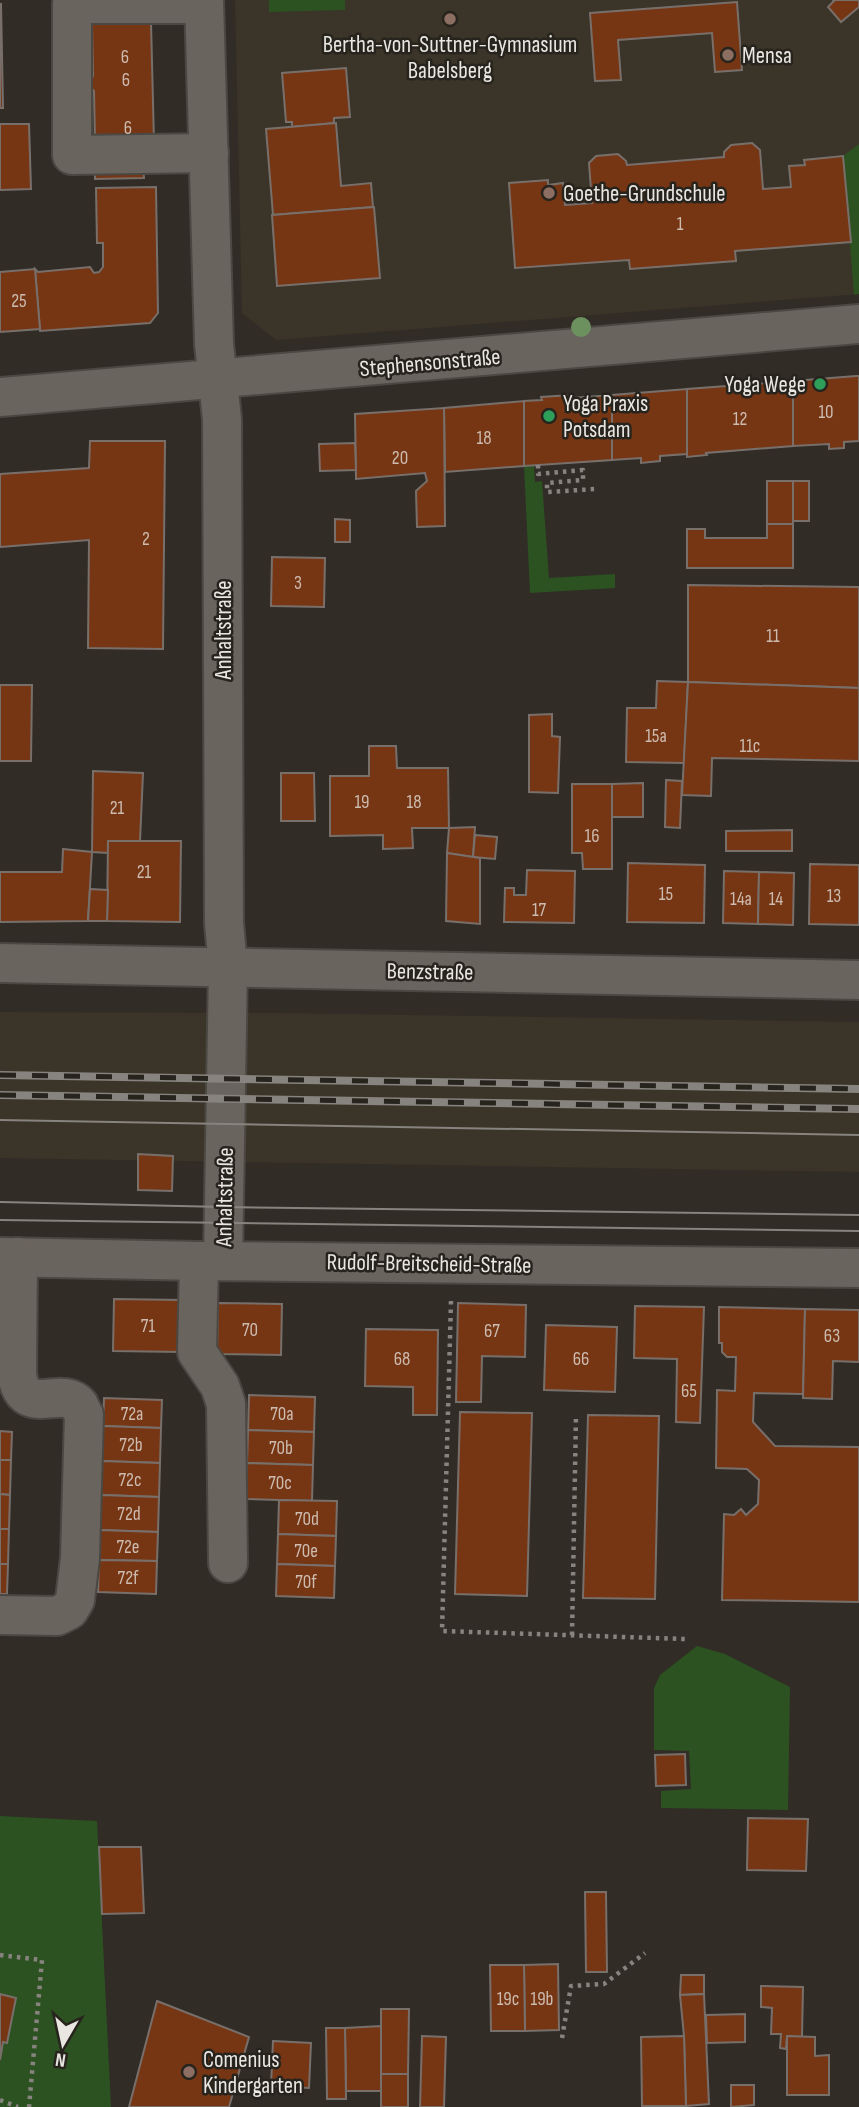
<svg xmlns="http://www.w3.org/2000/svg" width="859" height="2107" viewBox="0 0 859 2107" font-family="'Sofia Sans Condensed',sans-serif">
  <rect width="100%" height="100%" fill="#312c26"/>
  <g fill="#3b3428">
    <polygon points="235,0 859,0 859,294 276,340 242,313"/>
    <polygon points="0,1012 277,1013 859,1022 859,1172 0,1158"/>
  </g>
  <g fill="#2c5221">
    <polygon points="269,0 345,0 345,10 269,12"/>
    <polygon points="859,144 859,294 854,295 843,156"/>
    <polygon points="524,466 534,466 535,482 542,481 549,578 615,574 615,588 530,593"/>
    <polygon points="697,1646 725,1654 790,1687 788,1810 661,1808 661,1791 691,1789 689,1751 654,1750 654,1688 660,1675"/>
    <polygon points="0,1816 97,1821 111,2107 0,2107"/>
  </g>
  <g fill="#763614" stroke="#786f6b" stroke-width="2">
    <polygon points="833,0 859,0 859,7 841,22 828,7 834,1"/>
    <polygon points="737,2 742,70 715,72 712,33 618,40 621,80 595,81 590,13"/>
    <polygon points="0,4 1,4 3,108 0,108"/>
    <polygon points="151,22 154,142 95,143 94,91 92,89 81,89 81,78 92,78 93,76 92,24"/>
    <polygon points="346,68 350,117 334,118 334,123 292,127 292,122 286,122 282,73"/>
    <polygon points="336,123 341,186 371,183 373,207 273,215 266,129"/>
    <polygon points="0,124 29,124 31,189 0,190"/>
    <polygon points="752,143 760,150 763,189 791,187 789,166 805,165 804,160 843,156 851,242 735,251 736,261 630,269 629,260 515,268 509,183 548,180 548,185 563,183 565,205 592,203 589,163 596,156 618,154 626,161 627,165 724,157 724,152 731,145"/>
    <polygon points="143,164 144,178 95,179 95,165"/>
    <polygon points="156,187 158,313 150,323 40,331 35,269 38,272 90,267 94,273 99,272 103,267 103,243 97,243 96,188"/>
    <polygon points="374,207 380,278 277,286 272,215"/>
    <polygon points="35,269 40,329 0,332 0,272"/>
    <polygon points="856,376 859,376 859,441 844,442 844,448 829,449 829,444 793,446 793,381"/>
    <polygon points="793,381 793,446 706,453 707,455 687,457 687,389"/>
    <polygon points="687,389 687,454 660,456 660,461 641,463 641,458 612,460 612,395"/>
    <polygon points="571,395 571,398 612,395 612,460 524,466 524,401 542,400 541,397"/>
    <polygon points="524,401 524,466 445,472 444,408"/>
    <polygon points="444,408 445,526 417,527 416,491 427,481 425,473 356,479 355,414"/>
    <polygon points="90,441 165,441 163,649 88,648 89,540 0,547 0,474 89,468"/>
    <polygon points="355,443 356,470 320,471 319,444"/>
    <rect x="767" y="481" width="26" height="43"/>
    <rect x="793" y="481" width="16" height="40"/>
    <polygon points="335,519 350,520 350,542 335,542"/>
    <polygon points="767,524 793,524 793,568 687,568 687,529 705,529 705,538 767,538"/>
    <polygon points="272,557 325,558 324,607 271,606"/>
    <polygon points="688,585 859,587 859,688 688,682"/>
    <polygon points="657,681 688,682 684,763 626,762 627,708 656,708"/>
    <polygon points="688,682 859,688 859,761 712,758 711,796 682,795"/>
    <polygon points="0,685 32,685 31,761 0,761"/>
    <polygon points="552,714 552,736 560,737 558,793 529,792 529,715"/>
    <polygon points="369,746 396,746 397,768 448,768 449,828 412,828 413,848 383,849 383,835 330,836 330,776 369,776"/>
    <polygon points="93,771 143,773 140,841 108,841 108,853 92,852"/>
    <polygon points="281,773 314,773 315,821 281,821"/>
    <polygon points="666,780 682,781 680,828 665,827"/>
    <polygon points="643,783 643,817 612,817 612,784"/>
    <polygon points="572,784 612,784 612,869 583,869 582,853 572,853"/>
    <polygon points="475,827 473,857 447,853 449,828"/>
    <polygon points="792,830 792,851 726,851 726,831"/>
    <polygon points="475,835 497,837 495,859 473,857"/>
    <polygon points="108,841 181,841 180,922 107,921"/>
    <polygon points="63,849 92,852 88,921 0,922 0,872 62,872"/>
    <polygon points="447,853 480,858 480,924 446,921"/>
    <polygon points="628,863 705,865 704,923 627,922"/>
    <polygon points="810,864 859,865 859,925 809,924"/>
    <polygon points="527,870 575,871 574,923 504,922 505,888 514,888 514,895 526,895"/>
    <polygon points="724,871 759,872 758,924 723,923"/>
    <polygon points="759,872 794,873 793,925 758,924"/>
    <polygon points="90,889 108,890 107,921 88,921"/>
    <polygon points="138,1154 173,1156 172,1191 138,1190"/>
    <polygon points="114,1299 183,1300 182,1352 113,1351"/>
    <polygon points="218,1303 282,1304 281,1355 217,1354"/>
    <polygon points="458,1303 526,1305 525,1357 482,1356 481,1402 456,1402"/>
    <polygon points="635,1306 704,1307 700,1423 676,1422 677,1359 634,1358"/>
    <polygon points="719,1307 805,1309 803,1394 754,1393 753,1422 775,1446 859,1447 859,1602 722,1600 724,1514 734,1515 741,1509 746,1515 758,1504 759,1480 747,1469 716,1468 717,1390 735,1391 736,1357 727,1357 722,1352 722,1343 719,1343"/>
    <polygon points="805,1309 859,1310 859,1362 833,1361 832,1399 803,1398"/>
    <polygon points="546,1325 617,1327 615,1392 544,1390"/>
    <polygon points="366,1329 438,1330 437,1415 413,1415 413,1387 365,1386"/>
    <polygon points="249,1395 315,1397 314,1432 248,1430"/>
    <polygon points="104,1398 162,1400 161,1428 103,1426"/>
    <polygon points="460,1412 532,1413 527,1596 455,1594"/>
    <polygon points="588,1415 659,1416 655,1599 583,1598"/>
    <polygon points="103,1426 161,1428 160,1463 102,1461"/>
    <polygon points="248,1430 314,1432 313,1465 247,1463"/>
    <polygon points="0,1431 12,1432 11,1460 0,1460"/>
    <polygon points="0,1460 11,1460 10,1495 0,1494"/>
    <polygon points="102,1461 160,1463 159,1497 101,1495"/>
    <polygon points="247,1463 313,1465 312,1501 246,1499"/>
    <polygon points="0,1494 10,1495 9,1529 0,1529"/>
    <polygon points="101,1495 159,1497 158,1532 100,1530"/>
    <polygon points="279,1500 337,1501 336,1536 278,1534"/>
    <polygon points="0,1529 9,1529 8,1564 0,1564"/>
    <polygon points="100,1530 158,1532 157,1561 99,1560"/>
    <polygon points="278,1534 336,1536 335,1566 277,1564"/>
    <polygon points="99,1560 157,1561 156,1594 98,1592"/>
    <polygon points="0,1564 8,1564 7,1594 0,1594"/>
    <polygon points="277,1564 335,1566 334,1598 276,1596"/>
    <polygon points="685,1754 686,1785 656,1786 655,1755"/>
    <polygon points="748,1818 808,1819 806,1871 747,1870"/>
    <polygon points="99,1847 141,1847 144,1913 102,1914"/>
    <polygon points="585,1892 606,1892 607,1972 586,1972"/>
    <polygon points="558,1964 559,2030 525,2031 524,1965"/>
    <polygon points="490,1965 524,1965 525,2031 491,2031"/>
    <polygon points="681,1975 704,1975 704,1994 680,1995"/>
    <polygon points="761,1986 803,1987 802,2037 787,2036 786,2049 780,2048 781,2034 771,2034 772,2008 761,2007"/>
    <polygon points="0,1994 16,1998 7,2043 3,2042 0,2060"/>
    <polygon points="704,1994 709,2104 686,2106 684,2036 680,1995"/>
    <polygon points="157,2001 249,2037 229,2107 129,2107"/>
    <polygon points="381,2009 409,2009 408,2074 381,2074"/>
    <polygon points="745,2014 745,2042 707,2043 706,2015"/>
    <polygon points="381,2026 381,2091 346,2091 345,2028"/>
    <polygon points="326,2028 345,2028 346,2099 327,2099"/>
    <polygon points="422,2036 446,2037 444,2107 420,2107"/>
    <polygon points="684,2036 686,2106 642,2106 641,2037"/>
    <polygon points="787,2036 815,2037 815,2056 829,2055 829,2095 787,2095"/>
    <polygon points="273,2041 311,2043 309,2088 271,2086"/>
    <rect x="381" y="2074" width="27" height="33"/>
    <polygon points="731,2085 754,2085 754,2105 731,2107"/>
  </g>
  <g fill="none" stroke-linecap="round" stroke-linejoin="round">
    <defs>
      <g id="minor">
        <polyline points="204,0 214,344 222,419 224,923 228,967 223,1261"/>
        <polyline points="204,4 72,4 72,155 209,153"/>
        <polyline points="0,397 859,324"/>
        <polyline points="0,963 859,980"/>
        <polyline points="0,1257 199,1261 859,1268"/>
        <polyline points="199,1261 197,1352 220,1386 226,1404 228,1563"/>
        <path d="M0 1615 57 1616 69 1610 75 1600 80 1558 84 1415C83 1414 79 1405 79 1405 61 1384 23 1420 17 1374L18 1257"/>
      </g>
    </defs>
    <use href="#minor" stroke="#4b4742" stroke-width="42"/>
    <g stroke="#87837e" stroke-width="4.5" stroke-dasharray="3.5 5" stroke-linecap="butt">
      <polyline points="538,465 538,474 583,470 583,480 547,483 547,492 596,489"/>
      <polyline points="451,1301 442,1631 685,1639"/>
      <polyline points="572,1635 576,1415"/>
      <polyline points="0,1955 42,1960 29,2107"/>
      <polyline points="562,2038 571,1986 604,1984 645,1953"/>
      <polyline points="0,2100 18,2107"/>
    </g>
    <use href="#minor" stroke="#69645d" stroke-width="38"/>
    <g stroke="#87837e" stroke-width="2">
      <polyline points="0,1120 859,1135"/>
      <polyline points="0,1202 224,1207 859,1215"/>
      <polyline points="0,1220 859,1231"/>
    </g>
    <defs>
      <g id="rail">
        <polyline points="0,1075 859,1089"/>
        <polyline points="0,1095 859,1109"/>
      </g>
    </defs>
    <use href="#rail" stroke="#87837e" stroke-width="8"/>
    <use href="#rail" stroke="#27231d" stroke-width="5" stroke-dasharray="16" stroke-linecap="butt"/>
  </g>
  <circle fill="#6d905f" cx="581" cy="327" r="10"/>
  <g fill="#8d6e63" stroke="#27231d" stroke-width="2.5">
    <circle cx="450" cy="19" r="7"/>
    <circle cx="728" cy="55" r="7"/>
    <circle cx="549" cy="193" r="7"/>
    <circle cx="189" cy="2072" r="7"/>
  </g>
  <g fill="#2e9e5b" stroke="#27231d" stroke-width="2.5">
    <circle cx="820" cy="384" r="7"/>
    <circle cx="549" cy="416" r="7"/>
  </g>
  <g text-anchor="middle" stroke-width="5" stroke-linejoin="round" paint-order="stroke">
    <g font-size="19" fill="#cdbbaf">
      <text x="125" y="63">6</text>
      <text x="126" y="86">6</text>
      <text x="128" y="134">6</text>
      <text x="680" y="230">1</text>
      <text x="19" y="307">25</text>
      <text x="826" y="418">10</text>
      <text x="740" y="425">12</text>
      <text x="484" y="444">18</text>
      <text x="400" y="464">20</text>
      <text x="146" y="545">2</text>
      <text x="298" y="589">3</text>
      <text x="773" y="642">11</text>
      <text x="656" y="742">15a</text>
      <text x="750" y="752">11c</text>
      <text x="362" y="808">19</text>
      <text x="414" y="808">18</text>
      <text x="117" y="814">21</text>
      <text x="592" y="842">16</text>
      <text x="144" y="878">21</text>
      <text x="666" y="900">15</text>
      <text x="834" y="902">13</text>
      <text x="741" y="905">14a</text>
      <text x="776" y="905">14</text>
      <text x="539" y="916">17</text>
      <text x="148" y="1332">71</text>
      <text x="250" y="1336">70</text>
      <text x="492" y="1337">67</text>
      <text x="832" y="1342">63</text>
      <text x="402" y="1365">68</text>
      <text x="581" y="1365">66</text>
      <text x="689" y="1397">65</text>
      <text x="132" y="1420">72a</text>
      <text x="282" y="1420">70a</text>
      <text x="131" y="1451">72b</text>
      <text x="281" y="1454">70b</text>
      <text x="130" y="1486">72c</text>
      <text x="280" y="1489">70c</text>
      <text x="129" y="1520">72d</text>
      <text x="307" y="1525">70d</text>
      <text x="128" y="1553">72e</text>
      <text x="306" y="1557">70e</text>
      <text x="128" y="1584">72f</text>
      <text x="306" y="1588">70f</text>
      <text x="508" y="2005">19c</text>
      <text x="542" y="2005">19b</text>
    </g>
    <g font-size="23" fill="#eae7e3" stroke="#27231d" text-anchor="start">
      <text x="450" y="52" text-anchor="middle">Bertha-von-Suttner-Gymnasium<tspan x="450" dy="26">Babelsberg</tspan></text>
      <text x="742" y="63">Mensa</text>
      <text x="563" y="201">Goethe-Grundschule</text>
      <text x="806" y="392" text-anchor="end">Yoga Wege</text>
      <text x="563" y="411">Yoga Praxis<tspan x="563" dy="26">Potsdam</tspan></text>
      <text x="203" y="2067">Comenius<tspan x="203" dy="26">Kindergarten</tspan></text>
    </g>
    <g font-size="23" fill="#eae7e3" stroke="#27231d">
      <text transform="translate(430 362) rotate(-5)" y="8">Stephensonstraße</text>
      <text transform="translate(223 630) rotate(-90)" y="8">Anhaltstraße</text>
      <text transform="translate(430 971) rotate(1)" y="8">Benzstraße</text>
      <text transform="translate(224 1197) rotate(-89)" y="8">Anhaltstraße</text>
      <text transform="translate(429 1263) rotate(1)" y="8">Rudolf-Breitscheid-Straße</text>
    </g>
  </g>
  <g transform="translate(63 2044) rotate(189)" stroke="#27231d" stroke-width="5" paint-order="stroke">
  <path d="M0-5L12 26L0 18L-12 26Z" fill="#eae7e3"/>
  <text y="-10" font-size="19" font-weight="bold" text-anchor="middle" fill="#eae7e3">N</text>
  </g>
</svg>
